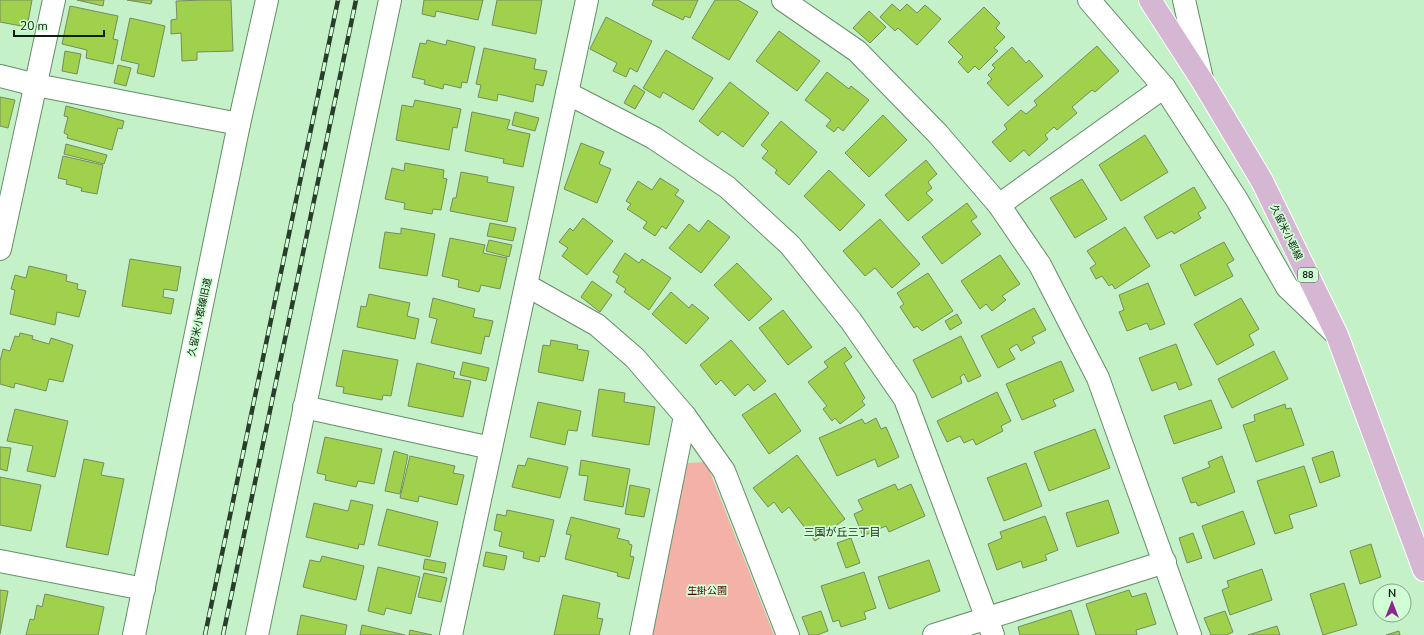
<svg xmlns="http://www.w3.org/2000/svg" width="1424" height="635" viewBox="0 0 1424 635" font-family="'Nunito Sans','Noto Sans JP',sans-serif">
  <rect width="100%" height="100%" fill="#c4f1c8"/>
  <polygon fill="#f4b1a8" points="706,462 774,635 653,635 687,463"/>
  <g fill="#a0d14d" stroke="#778b5c">
    <polygon points="0,0 32,0 27,27 0,22"/>
    <polygon points="77,0 104,0 103,6"/>
    <polygon points="127,0 152,0 151,4"/>
    <polygon points="204,0 231,0 233,51 197,52 197,60 182,61 181,33 171,34 171,20 177,19 176,1"/>
    <polygon points="424,0 483,0 478,20 436,11 435,17 422,14"/>
    <polygon points="497,0 542,0 536,34 492,25"/>
    <polygon points="654,0 698,0 690,18 685,16 683,20 652,5"/>
    <polygon points="715,0 738,0 758,12 729,60 692,38"/>
    <polygon points="892,4 900,11 907,4 917,13 925,5 941,19 917,45 898,28 895,31 880,17"/>
    <polygon points="70,6 118,16 113,39 118,40 113,64 86,58 87,50 62,44"/>
    <polygon points="984,7 1000,23 996,28 1005,37 994,48 998,51 979,70 975,66 968,73 958,62 963,57 948,42"/>
    <polygon points="869,11 886,27 870,43 853,28"/>
    <polygon points="606,17 652,41 637,72 630,68 626,77 613,71 617,63 590,49"/>
    <polygon points="130,18 165,26 154,77 137,73 139,64 121,60"/>
    <polygon points="779,31 820,61 797,91 756,61"/>
    <polygon points="427,40 446,45 447,40 475,47 467,83 462,82 461,88 444,84 443,89 424,84 425,80 412,77 420,43 426,44"/>
    <polygon points="1097,46 1119,71 1095,92 1092,90 1072,107 1077,113 1057,130 1054,127 1045,135 1048,139 1029,156 1024,150 1010,162 992,142 1007,129 1004,125 1021,110 1026,114 1037,105 1034,101"/>
    <polygon points="1012,47 1026,63 1029,60 1043,76 1008,106 987,83 992,79 988,75 995,68 992,65"/>
    <polygon points="484,48 536,59 534,69 547,71 543,86 536,84 533,102 498,94 497,101 478,97 481,85 476,84"/>
    <polygon points="666,50 713,78 693,110 663,92 660,98 643,88"/>
    <polygon points="65,51 81,54 77,74 62,71"/>
    <polygon points="118,65 131,68 126,86 114,83"/>
    <polygon points="827,72 849,89 851,86 869,100 843,131 838,127 834,132 826,126 831,120 805,100"/>
    <polygon points="730,82 769,113 743,147 722,131 718,136 699,121"/>
    <polygon points="634,85 645,92 635,109 624,103"/>
    <polygon points="0,97 15,100 8,128 0,126"/>
    <polygon points="415,100 461,109 457,128 453,127 449,150 396,140 402,105 413,107"/>
    <polygon points="66,106 124,121 122,129 118,128 112,150 67,138 68,135 64,133 68,117 64,116"/>
    <polygon points="472,112 510,120 507,129 530,134 523,167 503,163 504,159 465,151"/>
    <polygon points="515,112 539,118 535,131 512,125"/>
    <polygon points="883,115 907,140 869,177 845,153"/>
    <polygon points="781,121 817,152 789,185 775,173 777,170 762,158 768,151 761,145"/>
    <polygon points="1145,135 1168,172 1121,201 1099,165"/>
    <polygon points="581,143 604,152 599,164 611,169 597,203 564,189"/>
    <polygon points="66,144 107,155 104,164 64,154"/>
    <polygon points="63,156 103,165 97,194 81,191 82,188 66,184 67,180 58,178"/>
    <polygon points="926,160 937,174 928,182 932,188 926,193 933,200 908,221 885,195"/>
    <polygon points="405,163 444,170 443,178 447,179 441,210 433,209 432,214 404,209 405,203 385,199 392,168 404,171"/>
    <polygon points="829,170 865,205 840,231 804,196"/>
    <polygon points="461,172 488,177 487,182 514,187 507,222 450,211 453,198 456,198"/>
    <polygon points="660,178 679,190 675,195 684,201 666,229 662,226 655,236 643,228 647,222 627,209 631,204 626,201 638,181 652,190"/>
    <polygon points="1082,179 1107,219 1075,238 1050,198"/>
    <polygon points="1194,187 1206,208 1198,213 1201,218 1174,234 1172,231 1157,239 1144,217"/>
    <polygon points="967,203 977,217 971,221 981,234 942,264 922,237"/>
    <polygon points="583,218 613,241 587,275 562,256 568,248 559,242 570,228 573,231"/>
    <polygon points="880,219 920,264 892,288 875,268 865,276 843,251"/>
    <polygon points="708,220 730,237 701,273 669,248 689,224 699,232"/>
    <polygon points="490,223 516,228 513,241 487,236"/>
    <polygon points="1125,227 1150,266 1115,289 1112,284 1109,286 1102,276 1096,279 1090,268 1096,264 1087,251"/>
    <polygon points="401,228 435,234 427,276 379,268 385,232 401,234"/>
    <polygon points="450,238 485,245 483,253 507,258 500,289 481,285 479,292 458,287 459,280 442,276"/>
    <polygon points="489,240 512,245 509,257 486,251"/>
    <polygon points="1224,242 1234,260 1227,264 1233,276 1195,296 1180,265"/>
    <polygon points="625,253 639,263 642,259 671,278 649,310 624,292 626,289 616,282 619,276 613,272"/>
    <polygon points="1000,255 1020,284 1002,296 1006,300 992,311 986,304 980,309 961,281"/>
    <polygon points="130,259 181,267 177,291 164,289 163,297 174,299 171,314 122,306"/>
    <polygon points="737,263 772,299 749,321 714,285"/>
    <polygon points="29,266 67,275 66,281 78,284 77,289 86,291 79,317 57,312 55,325 10,314 15,290 11,289 15,275 26,278"/>
    <polygon points="928,273 953,311 922,331 917,326 914,328 900,307 904,304 897,293"/>
    <polygon points="592,281 612,295 600,312 581,297"/>
    <polygon points="1148,283 1165,324 1150,330 1147,323 1127,331 1119,312 1124,310 1119,295"/>
    <polygon points="671,292 689,308 692,304 709,318 686,344 652,314"/>
    <polygon points="369,294 410,303 407,316 419,319 415,339 357,327 361,306 366,307"/>
    <polygon points="433,298 475,309 473,317 493,321 489,337 485,336 481,354 431,343 437,319 429,317"/>
    <polygon points="1241,298 1259,329 1249,335 1254,345 1217,365 1194,324"/>
    <polygon points="1034,308 1046,330 1032,337 1035,343 1021,351 1017,344 1009,349 1015,359 998,368 981,336"/>
    <polygon points="783,310 812,347 788,365 759,328"/>
    <polygon points="957,314 962,323 950,330 945,321"/>
    <polygon points="20,333 33,336 32,339 49,344 51,338 73,345 63,382 49,379 46,391 15,383 14,388 0,384 0,361 3,349 10,351 15,336 19,337"/>
    <polygon points="961,336 981,376 968,382 964,374 960,377 962,383 932,398 913,360"/>
    <polygon points="551,340 578,345 577,349 589,351 583,381 538,372 543,345 550,346"/>
    <polygon points="731,340 766,381 754,391 748,384 735,396 721,380 716,385 700,365"/>
    <polygon points="1176,344 1192,385 1179,390 1176,382 1152,391 1139,358"/>
    <polygon points="845,347 852,357 844,363 865,398 862,401 865,405 840,424 835,418 832,421 823,409 827,406 808,382 828,367 824,362"/>
    <polygon points="343,350 398,360 391,396 383,395 382,400 343,393 344,387 336,386"/>
    <polygon points="1274,351 1288,379 1232,408 1218,379"/>
    <polygon points="1061,361 1074,391 1053,400 1056,406 1022,420 1006,384"/>
    <polygon points="463,362 489,368 486,381 460,375"/>
    <polygon points="417,363 455,372 453,378 471,381 463,417 408,406"/>
    <polygon points="599,389 625,393 624,402 655,407 649,445 592,436"/>
    <polygon points="997,392 1011,421 1001,426 1003,431 976,445 973,439 964,443 960,436 947,442 937,421"/>
    <polygon points="775,393 801,431 769,454 742,415"/>
    <polygon points="1211,400 1222,428 1174,444 1164,416"/>
    <polygon points="538,402 581,411 577,431 568,430 565,445 530,437"/>
    <polygon points="1285,404 1286,409 1291,408 1304,445 1256,462 1243,425 1255,421 1254,415"/>
    <polygon points="15,409 68,421 55,477 27,471 33,446 7,441"/>
    <polygon points="876,418 881,429 886,427 899,457 878,467 875,459 837,476 819,438 862,419 865,424"/>
    <polygon points="1095,429 1110,468 1049,491 1034,452"/>
    <polygon points="325,437 382,449 374,484 358,481 356,487 325,480 326,475 317,473"/>
    <polygon points="0,447 11,448 7,471 0,469"/>
    <polygon points="394,451 408,455 400,494 385,491"/>
    <polygon points="1333,451 1340,476 1320,483 1312,458"/>
    <polygon points="797,455 845,519 815,541 789,507 782,513 774,502 768,507 753,488"/>
    <polygon points="410,456 455,466 453,473 464,475 457,505 419,496 418,502 400,498"/>
    <polygon points="1222,456 1235,492 1198,506 1196,502 1191,503 1182,478 1210,467 1208,462"/>
    <polygon points="528,458 568,467 560,498 512,487 518,465 525,466"/>
    <polygon points="84,459 104,463 101,475 124,479 108,555 66,547"/>
    <polygon points="581,460 630,469 623,507 584,500 588,476 579,475"/>
    <polygon points="1026,463 1042,506 1004,521 987,478"/>
    <polygon points="1304,466 1317,506 1289,515 1293,528 1275,534 1257,481"/>
    <polygon points="0,477 41,485 31,531 0,525"/>
    <polygon points="895,484 898,490 911,484 925,516 889,532 886,526 863,536 854,514 863,510 858,500"/>
    <polygon points="630,485 650,489 644,517 625,514"/>
    <polygon points="351,500 373,505 364,545 359,544 358,549 306,537 314,503 348,511"/>
    <polygon points="1108,500 1119,533 1077,547 1066,513"/>
    <polygon points="387,509 438,522 430,557 378,545"/>
    <polygon points="507,510 554,520 545,557 540,556 539,562 523,558 524,552 499,546 502,532 494,530 497,514 506,516"/>
    <polygon points="1243,511 1255,544 1214,559 1202,526"/>
    <polygon points="1045,516 1058,550 1045,555 1047,560 1023,568 1021,561 997,570 988,544 1002,538 1000,532"/>
    <polygon points="571,517 620,529 617,538 629,541 629,544 632,545 630,556 634,557 629,579 617,576 618,573 565,559 571,535 566,534"/>
    <polygon points="1193,533 1202,558 1187,563 1179,538"/>
    <polygon points="851,538 860,563 846,568 837,543"/>
    <polygon points="1371,544 1381,577 1360,584 1350,551"/>
    <polygon points="486,552 507,556 504,570 483,566"/>
    <polygon points="322,556 364,566 356,600 303,587 310,560 320,562"/>
    <polygon points="425,559 446,563 444,573 423,569"/>
    <polygon points="929,560 940,591 889,609 878,577"/>
    <polygon points="378,567 420,577 411,614 386,608 384,615 368,611"/>
    <polygon points="1262,569 1272,600 1230,615 1222,590 1229,587 1227,581"/>
    <polygon points="864,572 876,608 864,612 866,619 841,627 839,620 833,622 821,586"/>
    <polygon points="424,573 447,578 441,602 418,597"/>
    <polygon points="1344,583 1357,625 1323,635 1310,594"/>
    <polygon points="0,590 8,591 0,634"/>
    <polygon points="1129,590 1132,597 1146,593 1156,624 1136,630 1137,635 1096,635 1086,604"/>
    <polygon points="45,594 104,607 98,635 26,635 30,619 34,620 37,605 42,607"/>
    <polygon points="563,595 600,603 597,618 603,619 599,635 554,635"/>
    <polygon points="1071,610 1079,635 1020,635 1018,627"/>
    <polygon points="821,611 828,631 817,635 809,635 802,617"/>
    <polygon points="1225,611 1233,632 1226,635 1211,635 1204,618"/>
    <polygon points="301,615 347,625 345,635 297,635"/>
    <polygon points="362,625 405,635 360,635"/>
    <polygon points="1277,626 1280,635 1248,635"/>
    <polygon points="410,630 432,635 409,635"/>
    <polygon points="1399,631 1400,635 1386,635"/>
  </g>
  <g fill="none" stroke-linecap="round" stroke-linejoin="round">
    <defs>
      <g id="minor">
        <polyline points="783,0 857,51 938,134 999,205 1040,265 1098,378 1190,635"/>
        <polyline points="1089,0 1164,87 1237,200 1287,287 1335,333"/>
        <polyline points="1184,0 1202,79"/>
        <polyline points="0,76 36,85 239,124"/>
        <polyline points="567,93 654,138 727,187 790,245 851,321 905,399 993,635"/>
        <polyline points="999,205 1164,87"/>
        <polyline points="0,249 54,0"/>
        <polyline points="526,285 597,325 635,358 685,416 724,471 788,635"/>
        <polyline points="304,407 491,448"/>
        <polyline points="0,561 144,589"/>
        <polyline points="134,635 239,124 267,0"/>
        <polyline points="257,635 390,0"/>
        <polyline points="451,635 587,0"/>
        <polyline points="641,635 685,416"/>
        <polyline points="934,635 1165,562"/>
      </g>
      <polyline id="major" points="1150,0 1203,82 1262,181 1337,335 1424,570"/>
    </defs>
    <use href="#minor" stroke="#658e69" stroke-width="24"/>
    <use href="#major" stroke="#fff" stroke-width="24"/>
    <use href="#minor" stroke="#fff" stroke-width="22"/>
    <use href="#major" stroke="#d5b7d4" stroke-width="22"/>
    <defs>
      <g id="rail">
        <polyline points="205,635 338,0"/>
        <polyline points="223,635 356,0"/>
      </g>
    </defs>
    <use href="#rail" stroke="#283d2a" stroke-width="4.5"/>
    <use href="#rail" stroke="#d1fed5" stroke-width="3" stroke-dasharray="9" stroke-linecap="butt"/>
  </g>
  <g text-anchor="middle" stroke-width="3.5" stroke-linejoin="round" paint-order="stroke">
    <rect fill="#d1fed5" stroke="#49634c" stroke-width="1" x="1298" y="268" width="20" height="14" rx="3"/>
    <g font-size="9" font-weight="bold" fill="#0f2011">
      <text x="1308" y="278">88</text>
    </g>
    <g font-size="10" fill="#0f2011" stroke="#d1fed5">
      <text transform="translate(1287 232) rotate(64)" y="4">久留米小郡線</text>
      <text transform="translate(199 317) rotate(-78)" y="4">久留米小郡線旧道</text>
    </g>
    <g font-size="10" fill="#560002" stroke="#d1fed5">
      <text x="707" y="594">生掛公園</text>
    </g>
    <g font-size="11" fill="#0f2011" stroke="#d1fed5">
      <text x="842" y="536">三国が丘三丁目</text>
    </g>
  </g>
  <g transform="translate(1392 603)"><circle r="19" fill="#d1fed5" stroke="#83a587"/>
  <path d="M0-3L7 15L0 10L-7 15Z" fill="#8c278e"/>
  <text y="-6" font-size="11" font-weight="bold" text-anchor="middle" fill="#0f2011">N</text>
  </g>
  <path d="M14 30v6h90v-6" fill="none" stroke="#0f2011" stroke-width="2"/>
  <text x="20" y="30" font-size="12" fill="#0f2011" stroke="#d1fed5" stroke-width="3" paint-order="stroke">20 m</text>
</svg>
